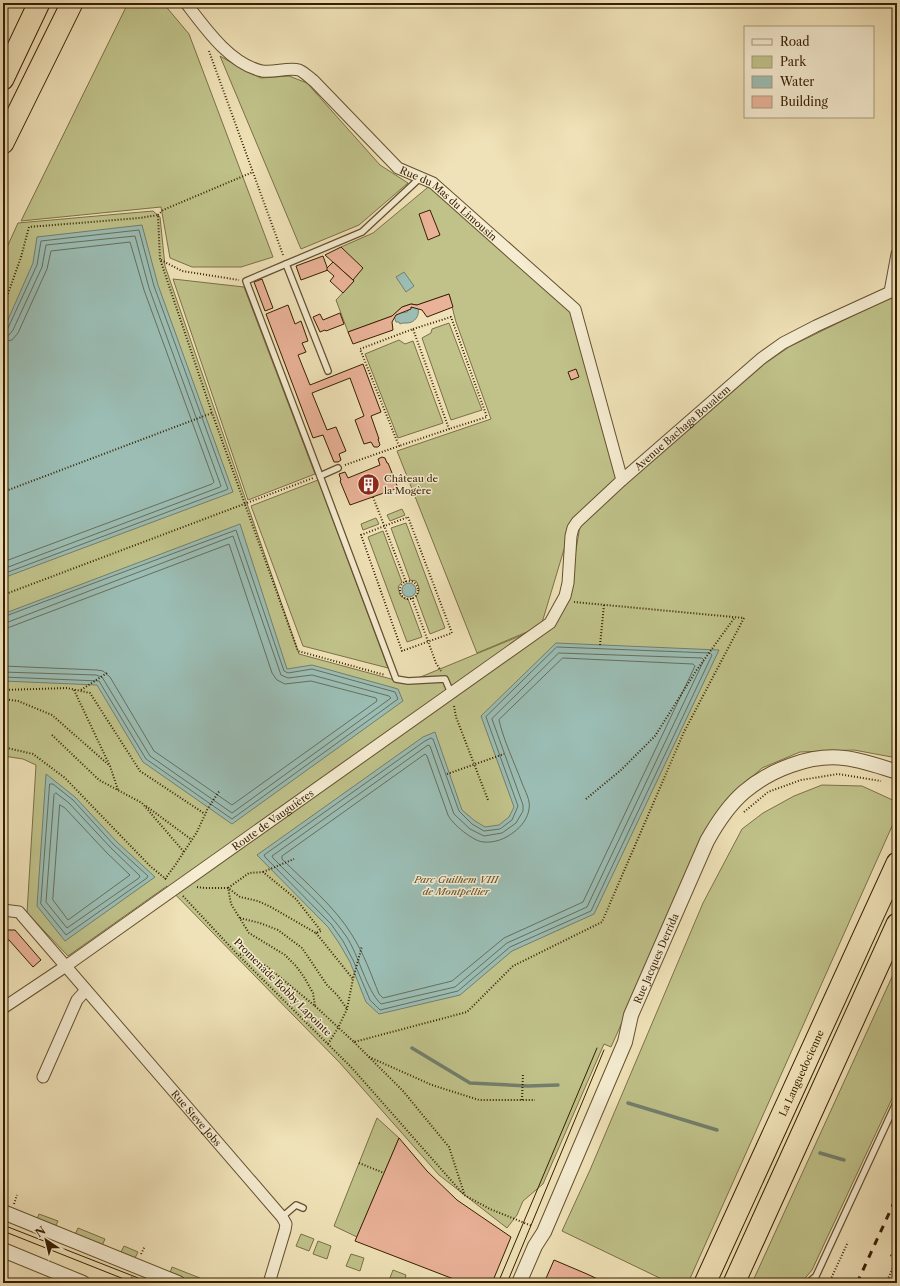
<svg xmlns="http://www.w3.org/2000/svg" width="900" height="1286" viewBox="0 0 900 1286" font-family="'Libre Caslon Text',serif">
  <rect width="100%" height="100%" fill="#f0e2b8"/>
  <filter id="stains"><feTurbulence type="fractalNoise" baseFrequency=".005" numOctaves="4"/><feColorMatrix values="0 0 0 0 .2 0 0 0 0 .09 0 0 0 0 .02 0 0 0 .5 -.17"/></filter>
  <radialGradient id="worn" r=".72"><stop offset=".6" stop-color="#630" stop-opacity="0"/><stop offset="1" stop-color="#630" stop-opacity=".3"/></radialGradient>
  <g fill="#c0c28a" stroke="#7c7046">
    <polygon points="128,3 163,3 189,34 273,257 241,267 192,267 170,258 161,207 21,221"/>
    <polygon points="220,56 246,71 261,78 289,76 307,83 380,165 408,183 359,225 301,249"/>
    <path d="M433 183 575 309 622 478 596 496 571 526 541 626 477 653 397 451 491 419 456 322C453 312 452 304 449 294L417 305 411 304 402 307 392 316 348 332 336 300 354 281 341 247 373 233Z"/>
    <polygon points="153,211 160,217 165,266 299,654 406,683 544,626 558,597 568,597 580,526 627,482 760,367 789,347 897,294 897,758 854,750 800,752 762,768 728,798 705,836 611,1047 604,1044 543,1184 523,1201 517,1215 507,1228 439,1175 340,1063 167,886 68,956 27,913 36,765 23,759 3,756 3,256 18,223"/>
    <polygon points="173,279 244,287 315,474 248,500"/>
    <polygon points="449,323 482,410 451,420 422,338 431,333 432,329"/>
    <polygon points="399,340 405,344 413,341 443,423 398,438 365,354"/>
    <polygon points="318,480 388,668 303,646 251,506"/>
    <polygon points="402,509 405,515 390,521 387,515"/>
    <polygon points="376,518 379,524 363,530 361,524"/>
    <path d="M406 523 445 628 430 634 416 596C421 592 419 586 416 581L410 580 391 528Z"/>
    <polygon points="383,531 402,582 398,587 400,595 405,599 408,599 422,637 407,642 368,537"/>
    <polygon points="822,785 862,786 897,802 897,815 688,1283 670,1283 562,1231 590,1170 703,903 742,829 763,813 794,796"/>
    <polygon points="897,966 897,1088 812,1270 801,1283 752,1283"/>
    <polygon points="377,1118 399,1138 357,1237 334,1226"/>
    <polygon points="39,1214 58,1221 54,1229 36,1222"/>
    <polygon points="78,1228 105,1239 101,1248 74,1237"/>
    <polygon points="301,1234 314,1239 309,1251 296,1246"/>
    <polygon points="318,1241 331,1246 327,1259 313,1254"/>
    <polygon points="124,1246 138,1252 134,1260 120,1254"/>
    <polygon points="351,1254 364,1258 360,1271 346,1266"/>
    <polygon points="172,1267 200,1278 198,1283 186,1283 169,1276"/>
    <polygon points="393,1270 406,1275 404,1283 388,1283"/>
  </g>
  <g fill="#9bbdb4" stroke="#737e6c">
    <polygon points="142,225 158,285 233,492 3,578 3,331 33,263 37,237"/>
    <polygon points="404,272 414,286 406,292 396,277"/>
    <path d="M411 307 418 308C420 315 415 323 407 323 404 323 402 323 400 324L399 322H396L394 316C398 312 402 313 407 312Z"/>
    <polygon points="240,524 287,669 312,665 398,689 403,701 232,824 143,762 97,685 3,681 3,614"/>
    <circle cx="409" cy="590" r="7"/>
    <polygon points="556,643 719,650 594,914 512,951 460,995 379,1014 366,1002 350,962 339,943 328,927 257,855 423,737 435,732 462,810 475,821 485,827 499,825 509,817 514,807 481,716"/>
    <polygon points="46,774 75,797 117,842 155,877 65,941 37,906"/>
  </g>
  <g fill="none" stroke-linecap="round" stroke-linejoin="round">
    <g stroke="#696e5a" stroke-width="1">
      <polyline points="3,331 6,331 8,328 37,265 41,241 139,230 154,286 228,489 226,490 3,574"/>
      <polyline points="3,336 9,335 13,330 42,267 46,245 135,236 149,288 221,486 220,487 3,569"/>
      <polyline points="3,342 12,340 18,333 47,269 51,251 130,242 144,290 214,482 212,484 3,562"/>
      <polyline points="3,617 236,530 284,671 288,673 312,669 395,692 398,699 232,819 146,759 99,681 3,677"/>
      <polyline points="3,622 8,622 233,536 281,675 288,678 312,675 389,696 391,698 232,813 150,756 102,677 96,675 3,672"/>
      <polyline points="3,628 10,627 229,544 272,673 277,680 285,684 311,681 376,698 377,701 232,805 154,751 110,677 103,671 97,670 3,666"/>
      <polygon points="557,647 710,653 712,655 591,911 510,947 458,991 380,1010 370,1000 353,960 343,941 331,924 265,857 264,855 425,741 431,738 433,739 459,811 472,824 484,831 500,829 512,820 518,806 486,717"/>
      <path d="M559 653 702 658 704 660 587 907 507 943 455 987 381 1004C366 990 359 955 346 936 326 907 297 883 273 858L272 856 428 745 430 746 454 814 470 829 484 836 502 833 516 823 523 811V805L492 719Z"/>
      <path d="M563 658 693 664 695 666 583 902 504 938 452 981 383 998 379 994C371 974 364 954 352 935 336 908 304 881 282 859V856L425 754 427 756 448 815C452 824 473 841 483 842 495 843 505 839 514 832 521 827 528 818 529 809 531 801 525 791 522 783 515 764 503 739 499 720Z"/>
      <polygon points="50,784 53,784 73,800 114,845 148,876 147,878 66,935 41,904"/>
      <polygon points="56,793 69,803 111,848 140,876 139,878 67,928 46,902 54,795"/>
      <polygon points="60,805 65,808 107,853 130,875 68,920 53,900"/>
    </g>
    <g stroke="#737e6c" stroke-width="3.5">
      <polyline points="412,1048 470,1083 528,1086 558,1085"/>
      <polyline points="628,1103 717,1130"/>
      <polyline points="820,1153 844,1160"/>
    </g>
  </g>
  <g fill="#eab298" stroke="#371f01">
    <polygon points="430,210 440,235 428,240 419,214"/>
    <polygon points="341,247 363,268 353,280 325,255"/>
    <polygon points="323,256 328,270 301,280 296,266"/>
    <polygon points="333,262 354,281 343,293 330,281 334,276 327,270 327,268"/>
    <polygon points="262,279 273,308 265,311 254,282"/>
    <polygon points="449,294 453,307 427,317 422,310 411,307 411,309 396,315 392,322 393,330 353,344 348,332 392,316 402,307 411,304 417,305"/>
    <polygon points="288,305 295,324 301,321 308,341 302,343 306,352 298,355 310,385 363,364 381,412 371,416 379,439 378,439 380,445 378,447 374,447 371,442 364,444 355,420 364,416 350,378 312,393 327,430 336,427 346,451 339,454 341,460 338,462 334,462 323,435 313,438 266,314"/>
    <polygon points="340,313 344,324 326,331 325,330 320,332 313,317 320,314 323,320"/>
    <polygon points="576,369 579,377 571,380 568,372"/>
    <polygon points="382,457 385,458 387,463 388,463 398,488 350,505 340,481 341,480 339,474 345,472 348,478 380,465 378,459"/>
    <polygon points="3,930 15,930 41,960 33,967 9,940 3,939"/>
    <polygon points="399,1138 427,1171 457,1200 511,1237 492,1283 464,1283 355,1241"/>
    <polygon points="554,1260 587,1274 606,1283 544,1283"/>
  </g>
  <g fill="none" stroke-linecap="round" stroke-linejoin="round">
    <defs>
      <g id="service">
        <polyline points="286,264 362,232 421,177"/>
        <polyline points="338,468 320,476 396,679 408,681 445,679 451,693"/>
        <polyline points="320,476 246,281 286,264 328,371"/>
        <polyline points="282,1217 296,1205 303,1208"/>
        <polyline points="808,1283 816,1276 897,1101"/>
      </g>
      <g id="minor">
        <path id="s1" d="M186 3C205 28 230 64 262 71 274 73 288 67 299 70 304 72 310 78 314 81L398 168 433 183 575 309 622 480"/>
        <polyline points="890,292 897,254"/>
        <path id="s2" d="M3 910 19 912 282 1217 286 1224 285 1230 269 1283"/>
        <path id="s3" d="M3 1008 66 966 550 623 565 596 568 583 571 536 573 528 577 522 622 480 762 358 783 343 816 326 897 289"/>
        <polyline points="43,1077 77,1000 86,990"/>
      </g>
      <g id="tertiary">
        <polyline points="3,1212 178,1283"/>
        <polyline points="3,1250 83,1283"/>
        <path id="s4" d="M519 1283 535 1246 544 1232 625 1042 631 1015 707 841C717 823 729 805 744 792 770 770 810 754 844 758 862 760 879 766 897 772"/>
      </g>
      <g id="motorway">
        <polyline points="3,79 39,3"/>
        <polyline points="3,143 72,3"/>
        <path id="s5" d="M705 1283 897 863"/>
        <polyline points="734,1283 897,924"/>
      </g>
    </defs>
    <use href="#service" stroke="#65502f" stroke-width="8"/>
    <use href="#minor" stroke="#65502f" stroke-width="13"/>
    <use href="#tertiary" stroke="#65502f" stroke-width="16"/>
    <use href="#motorway" stroke="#371f01" stroke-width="23"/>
    <g stroke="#371f01" stroke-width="2" stroke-dasharray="1 2" stroke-linecap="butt">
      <polyline points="209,51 283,255"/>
      <polyline points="158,215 163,210 253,172"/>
      <polyline points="161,260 182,271 239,280"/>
      <polyline points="3,308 21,257 29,227 140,218 158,215 160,259 212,413 298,651 385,675"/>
      <polyline points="413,329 451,317 487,417 449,429"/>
      <polyline points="345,465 399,446 360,349 413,329 449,429 399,446"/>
      <polyline points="3,492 212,413"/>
      <polyline points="373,497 406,582"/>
      <polygon points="408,517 452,633 402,651 361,535"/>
      <circle cx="409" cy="590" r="9"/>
      <polyline points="3,595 313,478"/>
      <polyline points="412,598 436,663 441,671"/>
      <polyline points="600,645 604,605"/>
      <polyline points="3,690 67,688 90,693 140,771 205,814"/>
      <polyline points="74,690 109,764"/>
      <polyline points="81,690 107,673"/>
      <polyline points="3,699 18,701 52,715 110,766 118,790"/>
      <polyline points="454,706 456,717 488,800"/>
      <polyline points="52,735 99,780 142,803 184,852"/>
      <polyline points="3,747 33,754 65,778 150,866 167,880"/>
      <polyline points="447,774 504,754"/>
      <polyline points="586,799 621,770 655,736 696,671 735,617"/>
      <polyline points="146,806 192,840"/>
      <polyline points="744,812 768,792 801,780 838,774 881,781"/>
      <polyline points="263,872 294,859"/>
      <polyline points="165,879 176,864 197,832 207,810 220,790"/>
      <polyline points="197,887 204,888 228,888 240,897 258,901 271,907 316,933 321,931 296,899 263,872 249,873 228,888 231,904 249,933 285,955 296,966 304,977 313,993 315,1006 270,969 251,956 238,954"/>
      <polyline points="183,896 237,954 352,1068 464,1195 490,1209 532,1226"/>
      <polyline points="240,918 260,923 278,930 302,948 327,985 338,996 347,1009"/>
      <polyline points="316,933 353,979"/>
      <polyline points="315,1006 354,1042 467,1012 513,966 602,922 684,732 744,618 574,602"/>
      <polyline points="354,1042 403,1091 449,1147 464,1193"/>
      <polyline points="328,1044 338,1028 347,1009 353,979 362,946"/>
      <polyline points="369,1057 432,1085 479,1100 535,1100"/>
      <polyline points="522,1100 523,1073"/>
      <polyline points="359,1163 384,1173"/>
      <polyline points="14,1204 17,1195"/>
      <polyline points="141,1254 145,1246"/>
      <polyline points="129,1283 132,1277"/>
      <polyline points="829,1283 848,1242"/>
      <polyline points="886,1283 897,1259 890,1255"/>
    </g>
    <use href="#service" stroke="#f5ecd1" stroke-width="5.5"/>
    <use href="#minor" stroke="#f5ecd1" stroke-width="11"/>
    <use href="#tertiary" stroke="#f5ecd1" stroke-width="14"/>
    <use href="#motorway" stroke="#f0e2b8" stroke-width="21"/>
    <g stroke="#371f01" stroke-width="1">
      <polyline points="3,1225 151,1283"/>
      <polyline points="3,1231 134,1283"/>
      <polyline points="498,1283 597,1048"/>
      <polyline points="507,1283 604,1050"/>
    </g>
    <polyline stroke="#371f01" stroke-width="3" stroke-dasharray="7 7" stroke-linecap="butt" points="857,1283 897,1196"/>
  </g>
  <defs>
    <symbol id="building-disc" viewBox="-11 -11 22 22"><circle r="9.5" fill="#8f2418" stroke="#f5ecd1"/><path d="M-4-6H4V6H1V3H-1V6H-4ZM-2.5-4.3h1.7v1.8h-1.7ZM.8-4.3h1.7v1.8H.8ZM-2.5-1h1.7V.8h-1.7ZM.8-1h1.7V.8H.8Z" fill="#fff"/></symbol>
  </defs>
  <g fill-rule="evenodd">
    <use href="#building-disc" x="356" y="472" width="25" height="25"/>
  </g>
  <g text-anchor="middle" stroke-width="3" stroke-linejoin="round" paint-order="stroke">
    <g font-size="10" fill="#371f01" stroke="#f5ecd1">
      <text dy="4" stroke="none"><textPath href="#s1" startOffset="343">Rue du Mas du Limousin</textPath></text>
      <text dy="4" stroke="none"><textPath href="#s3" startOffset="917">Avenue Bachaga Boualem</textPath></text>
      <text dy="4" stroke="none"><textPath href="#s3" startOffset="329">Route de Vauguières</textPath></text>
      <text dy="4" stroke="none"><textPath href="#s4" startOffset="353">Rue Jacques Derrida</textPath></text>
      <text transform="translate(283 987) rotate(45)" y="4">Promenade Bobby Lapointe</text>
      <text dy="4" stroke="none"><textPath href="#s5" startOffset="231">La Languedocienne</textPath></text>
      <text dy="4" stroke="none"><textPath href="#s2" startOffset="288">Rue Steve Jobs</textPath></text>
    </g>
    <g font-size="10" fill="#371f01" stroke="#f5ecd1" text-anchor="start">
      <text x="384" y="482">Château de<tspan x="384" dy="12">la Mogère</tspan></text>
    </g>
    <g font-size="10" font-style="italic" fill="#60502a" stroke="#f5ecd1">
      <text x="456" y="883">Parc Guilhem VIII<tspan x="456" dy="12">de Montpellier</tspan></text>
    </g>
  </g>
  <rect width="900" height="1286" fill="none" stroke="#f0e2b8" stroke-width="16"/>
  <rect x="4" y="4" width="892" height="1278" fill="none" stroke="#371f01" stroke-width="2"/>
  <rect x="8" y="8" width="884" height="1270" fill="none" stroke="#371f01"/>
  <rect x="744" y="26" width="130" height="92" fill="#f5ecd1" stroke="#a99a7e"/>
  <rect x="752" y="39" width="20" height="6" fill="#f5ecd1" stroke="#a99a7e"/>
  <text x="780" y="46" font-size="12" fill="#371f01">Road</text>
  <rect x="752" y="56" width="20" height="12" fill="#c0c28a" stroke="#a99a7e"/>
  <text x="780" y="66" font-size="12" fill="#371f01">Park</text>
  <rect x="752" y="76" width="20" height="12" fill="#9bbdb4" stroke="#a99a7e"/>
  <text x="780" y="86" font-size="12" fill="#371f01">Water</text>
  <rect x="752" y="96" width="20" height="12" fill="#eab298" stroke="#a99a7e"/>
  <text x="780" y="106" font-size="12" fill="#371f01">Building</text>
  <g transform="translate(46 1240) rotate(325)" stroke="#f5ecd1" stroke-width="3" paint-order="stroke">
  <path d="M0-3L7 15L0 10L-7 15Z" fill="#371f01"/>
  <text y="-6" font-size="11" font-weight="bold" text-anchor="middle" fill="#371f01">N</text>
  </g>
  <rect width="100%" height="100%" filter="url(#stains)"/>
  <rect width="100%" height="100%" fill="url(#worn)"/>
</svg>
